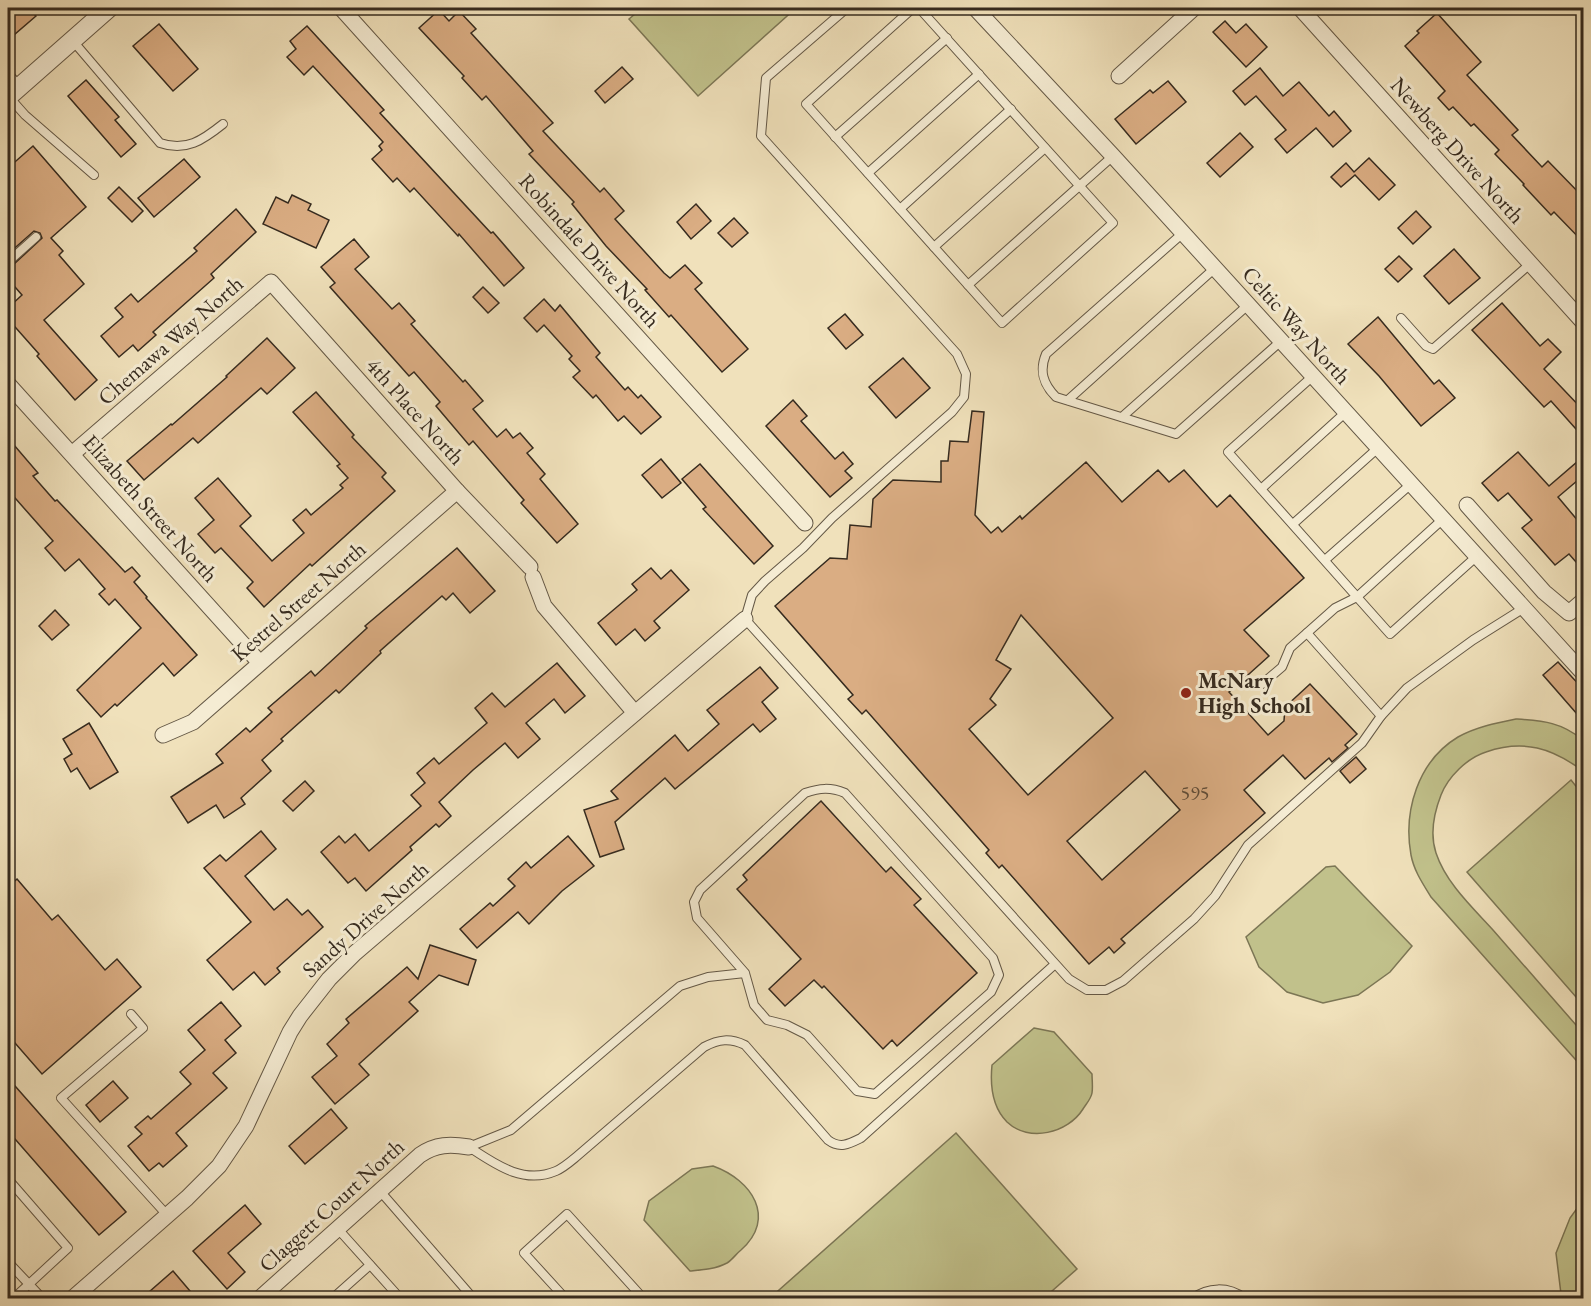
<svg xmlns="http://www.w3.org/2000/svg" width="1591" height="1306" viewBox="0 0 1591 1306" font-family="'EB Garamond',serif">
  <rect width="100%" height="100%" fill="#f0e1bb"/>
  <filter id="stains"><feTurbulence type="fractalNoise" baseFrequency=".00333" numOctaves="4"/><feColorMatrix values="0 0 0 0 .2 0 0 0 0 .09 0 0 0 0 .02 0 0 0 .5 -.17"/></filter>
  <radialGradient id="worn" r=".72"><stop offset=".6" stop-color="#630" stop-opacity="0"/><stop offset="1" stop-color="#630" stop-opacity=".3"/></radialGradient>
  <g fill="#c1c18b" stroke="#7c7655" stroke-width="1.5">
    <polygon points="642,8 796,8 698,96 629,19"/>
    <path d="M1516 719C1544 721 1561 722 1583 740V771C1552 748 1524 739 1486 752 1467 758 1448 777 1441 795 1434 813 1430 835 1436 853 1446 883 1472 907 1493 930 1523 964 1553 999 1583 1033V1068L1431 897C1423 884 1414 871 1411 855 1403 811 1418 761 1458 737 1476 727 1496 723 1516 719Z"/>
    <polygon points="1571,780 1583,795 1583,1005 1467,872"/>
    <polygon points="1335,866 1412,946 1390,972 1358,995 1323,1003 1287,992 1259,967 1246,937 1326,867"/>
    <path d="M1034 1028 1054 1032 1092 1074C1092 1080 1093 1087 1092 1093 1091 1099 1086 1104 1083 1109 1068 1133 1029 1143 1007 1122 992 1107 990 1085 992 1065Z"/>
    <polygon points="956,1133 1077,1269 1044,1298 770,1298"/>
    <path d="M713 1166C752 1180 777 1218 741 1250 736 1254 732 1260 727 1263 716 1269 702 1270 690 1271L644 1220 649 1201 692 1169Z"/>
    <polygon points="1583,1200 1583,1298 1564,1298 1561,1294 1556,1253 1570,1218"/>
  </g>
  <g fill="#daad83" stroke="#362b1f" stroke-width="1.5" fill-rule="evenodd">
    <polygon points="8,8 28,8 36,16 8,40"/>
    <polygon points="439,10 449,21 459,11 476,29 471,33 553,123 543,131 600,192 604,188 624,211 615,219 664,273 670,278 685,265 702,283 695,289 748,349 722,372 671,315 669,317 645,290 647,289 606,246 572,204 574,202 529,154 533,151 486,96 482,100 462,78 464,76 419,28"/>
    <polygon points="1437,13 1481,62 1467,75 1518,130 1512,135 1542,167 1548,161 1584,198 1584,243 1554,212 1551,215 1523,185 1524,184 1495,154 1499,150 1474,124 1471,126 1453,107 1449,110 1438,98 1445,91 1405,46 1419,33 1417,31"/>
    <polygon points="1225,21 1236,33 1246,24 1267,47 1246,67 1213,32"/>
    <polygon points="159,24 198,69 173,91 133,46"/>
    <polygon points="307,26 384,110 380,113 491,233 493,232 524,268 504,286 459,234 458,236 414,188 410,192 397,178 393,182 372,159 382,150 379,146 383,142 313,66 304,75 287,57 296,49 290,41"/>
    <polygon points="622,67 633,79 605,103 595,91"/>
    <polygon points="1260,68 1283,96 1299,82 1329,116 1334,111 1351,131 1333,147 1316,128 1287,153 1275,139 1286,130 1256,96 1245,105 1233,91"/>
    <polygon points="86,80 119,117 115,120 136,144 121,157 68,96"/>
    <polygon points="1168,81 1186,102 1136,144 1115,119 1150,90 1153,93"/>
    <polygon points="1240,133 1253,147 1220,177 1207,163"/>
    <polygon points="33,146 86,207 51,238 63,251 59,255 84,284 44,320 97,380 75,400 37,356 39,354 8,319 8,308 22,295 8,279 8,268 12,266 42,238 40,233 34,231 8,254 8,168"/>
    <polygon points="1369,158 1395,185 1379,200 1355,175 1341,187 1331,177 1346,163 1354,172"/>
    <polygon points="184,159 200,177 154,217 138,198"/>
    <polygon points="119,187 143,211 132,222 108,198"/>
    <polygon points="292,195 311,204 308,210 329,220 316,248 263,224 276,197 288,203"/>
    <polygon points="696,204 711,221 691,239 677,222"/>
    <polygon points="236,209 256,232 211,274 214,278 153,332 156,335 138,351 133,345 119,357 101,336 123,317 115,308 131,294 138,302 197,251 194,248"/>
    <polygon points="1416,211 1431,227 1413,244 1398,228"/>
    <polygon points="734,218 748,233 732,247 718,233"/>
    <polygon points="354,239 369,257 355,269 392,309 399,303 415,321 411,324 463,382 465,380 483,401 473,409 497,437 506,429 513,438 520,433 533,448 527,453 545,474 540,479 578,524 557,543 521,503 524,500 473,441 469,445 436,406 440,402 414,372 409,376 330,287 335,283 321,267"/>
    <polygon points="1454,249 1480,278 1449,304 1424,276"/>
    <polygon points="1399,256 1412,269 1398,282 1385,269"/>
    <polygon points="483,287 499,303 488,313 473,297"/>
    <polygon points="544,299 555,311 560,305 600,353 596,357 625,390 628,387 638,398 641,395 661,417 641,434 624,416 618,421 596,395 593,398 573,377 580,371 569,359 572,356 544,325 537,332 524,318"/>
    <polygon points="1502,303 1540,346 1548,339 1561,352 1544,369 1584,411 1584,438 1551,401 1544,407 1472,330"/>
    <polygon points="845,314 863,335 846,349 828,328"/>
    <polygon points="1378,317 1434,384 1439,380 1455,398 1421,426 1379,376 1348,344"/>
    <polygon points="267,338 295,368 267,394 261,388 198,443 193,438 144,480 127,461 171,424 172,425 227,377 226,376"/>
    <polygon points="903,358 930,388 896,418 869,387"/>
    <polygon points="316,392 354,435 352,437 386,473 382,477 395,491 312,566 310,564 264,607 247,588 253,582 221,548 215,553 198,534 214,520 195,498 218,478 251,516 240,526 272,561 304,533 293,520 306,509 311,515 343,488 340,485 348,478 337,466 340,464 293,412"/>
    <polygon points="793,400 807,416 801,421 835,459 843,452 853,464 845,471 852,478 830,497 766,426"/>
    <path d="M972 411 984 412 975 515 991 533 998 527 1002 532 1020 516 1022 519 1086 462 1122 502 1158 470 1169 482 1184 470 1217 507 1230 495 1304 578 1244 630 1269 656 1229 692 1268 735 1284 721 1285 707 1310 684 1357 734 1345 745 1348 748 1332 762 1329 758 1305 779 1283 755 1244 790 1265 813 1121 939 1125 943 1114 953 1109 947 1089 964 1002 865 999 868 986 853 989 850 866 710 862 714 848 699 853 695 775 606 830 558 847 559 850 525 871 527 873 499 893 480 941 482V461H948L950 441 968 442ZM1021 615 1113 718 1028 795 969 729 996 705 990 699 1011 669 996 660ZM1145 771 1180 810 1102 880 1067 841Z"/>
    <polygon points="8,438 38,473 33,476 55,501 57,500 125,572 132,567 140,576 134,582 147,597 146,598 197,655 174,676 163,663 117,706 115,704 101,717 77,690 141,628 115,599 109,605 99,594 105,589 79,559 65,571 45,548 53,541 8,490"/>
    <polygon points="1518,452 1549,486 1584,456 1584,475 1558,497 1584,528 1584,555 1576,562 1569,554 1555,565 1522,528 1532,520 1508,493 1498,501 1482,483"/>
    <polygon points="661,459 681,483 662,498 642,475"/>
    <polygon points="700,464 773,546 754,564 703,509 706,507 682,479"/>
    <polygon points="457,548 495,591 470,613 453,593 446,600 442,596 380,651 381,653 339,693 336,690 281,739 283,741 262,760 271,771 241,798 245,804 224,818 216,805 188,823 171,797 223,763 216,754 246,728 250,732 272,712 268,708 311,671 315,676 367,628 365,626"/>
    <polygon points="651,568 661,579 671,570 689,590 654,621 660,628 645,641 635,629 616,645 598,623 637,590 632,584"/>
    <polygon points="55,610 69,625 52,640 39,626"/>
    <polygon points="1558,662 1584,690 1584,722 1543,675"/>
    <polygon points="557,663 585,696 565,713 554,699 526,723 540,739 518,758 505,743 473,770 439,802 451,816 439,827 436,824 410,847 412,850 366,891 355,878 348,883 321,852 339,836 345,843 355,834 369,851 421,806 411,795 425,783 417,773 434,758 439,764 487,723 475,708 492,693 505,707"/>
    <polygon points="760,667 778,688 762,702 776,719 760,732 753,724 675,789 665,778 615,822 624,849 600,857 584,810 618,799 611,791 675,735 688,751 719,724 707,710"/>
    <polygon points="89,723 118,772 90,789 77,768 71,772 64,759 72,754 63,739"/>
    <polygon points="1356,757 1366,769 1350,783 1340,771"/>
    <polygon points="305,781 314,791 293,811 283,801"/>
    <polygon points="821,801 886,872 891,867 921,899 914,905 977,973 897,1046 892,1040 883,1049 824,986 822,988 814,980 785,1006 769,989 801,959 737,889 747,880 743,875"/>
    <polygon points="261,831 276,849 245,876 274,910 287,899 302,915 308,910 323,927 277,968 280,972 265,985 254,972 233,990 207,960 251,922 204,868 220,855 226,861"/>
    <polygon points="568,836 594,866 562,891 529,924 518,912 477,948 460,929 490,903 493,906 515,886 508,879 526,862 531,868"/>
    <polygon points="17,879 52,920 58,915 105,970 117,959 141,987 42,1074 8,1035 8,887"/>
    <polygon points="430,945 476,960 468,985 439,975 409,1002 418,1011 359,1064 369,1075 335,1104 312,1077 337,1056 327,1044 349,1023 346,1019 407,967 418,979"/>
    <polygon points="221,1002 241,1026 225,1040 236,1053 213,1073 227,1088 176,1133 187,1146 163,1167 159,1163 149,1171 128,1146 142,1134 135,1127 148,1116 151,1119 191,1084 180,1072 205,1050 188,1030"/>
    <polygon points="8,1078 126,1212 99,1235 8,1131"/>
    <polygon points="113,1081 128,1098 100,1122 86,1105"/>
    <polygon points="331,1109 347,1128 305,1164 289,1146"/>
    <polygon points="245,1205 261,1224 228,1253 245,1272 227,1289 193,1251"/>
    <polygon points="173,1271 190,1291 182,1299 141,1299"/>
  </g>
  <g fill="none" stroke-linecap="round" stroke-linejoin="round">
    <defs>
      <g id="service">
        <polyline points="847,8 766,78 761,136 957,354 966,374 964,397 952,412 832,518 803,548 765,581 752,595 745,619 1069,979 1087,990 1106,990 1123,981 1194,919 1215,896 1248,845 1362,743 1381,716 1407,688 1473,640 1524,608"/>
        <polyline points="913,8 806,104 1002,323 1113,223 919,8"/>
        <path d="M73 41 160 143C186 152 203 140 223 124"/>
        <polyline points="8,73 19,86"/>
        <polyline points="9,97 25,115 94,175"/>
        <polyline points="835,137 947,38"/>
        <polyline points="868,173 979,74"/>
        <polyline points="900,209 1011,109"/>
        <path d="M1183 233 1046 354C1039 371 1043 384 1056 397L1176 434 1281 341"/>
        <polyline points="934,247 1045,148"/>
        <polyline points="8,262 36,237"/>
        <polyline points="968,285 1113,156"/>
        <polyline points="1401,318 1426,346 1433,349 1530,264"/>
        <polyline points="1313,376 1228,452 1390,634 1477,556"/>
        <polyline points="1068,400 1215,268"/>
        <polyline points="1122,417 1248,305"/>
        <polyline points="1261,489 1346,412"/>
        <polyline points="1293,524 1378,448"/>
        <polyline points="1325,560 1411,484"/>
        <polyline points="1307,633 1381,716"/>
        <polyline points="1262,684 1282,667 1290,648 1335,608 1357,597 1443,519"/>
        <polyline points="131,1014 143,1028 61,1098 167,1215"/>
        <path d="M469 1147 511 1130 680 986 708 977 745 973 754 1005 767 1020 787 1025 807 1035 857 1091 875 1094 991 992 999 975 993 958 845 793C830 787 820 788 805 793L700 890 694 902 697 918 745 973"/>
        <path d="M469 1147C495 1164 523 1185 556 1171 563 1168 570 1162 576 1157L704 1047C719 1039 730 1038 745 1045L828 1140C840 1149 849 1144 861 1138L1054 965"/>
        <polyline points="8,1179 68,1248 14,1298"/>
        <polyline points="380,1191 473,1298"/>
        <polyline points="338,1229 400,1298"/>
        <polyline points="8,1262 42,1298"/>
        <polyline points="333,1298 370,1265"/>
        <polyline points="565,1298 524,1253 567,1214 643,1298"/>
        <path d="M1193 1298C1208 1287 1228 1286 1244 1298"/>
      </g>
      <g id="minor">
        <polyline points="341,8 805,523"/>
        <polyline points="975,8 1113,156 1584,674"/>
        <polyline points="1300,8 1584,323"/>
        <polyline points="1119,76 1194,8"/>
        <polyline points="8,384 260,663"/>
        <polyline points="72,454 271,282 457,491 530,567"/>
        <polyline points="1467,505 1544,592 1569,613 1584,600"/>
        <polyline points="533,577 544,606 635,713"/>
        <polyline points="163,735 193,722 457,491"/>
        <polyline points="73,1298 187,1198 219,1166 246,1126 290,1032 300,1016 329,979 355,953 745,619"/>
        <path d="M260 1298 420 1155C436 1144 450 1144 469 1147"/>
      </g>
      <polyline id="tertiary" points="8,97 109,8"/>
    </defs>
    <use href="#service" stroke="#645846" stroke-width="10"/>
    <use href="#minor" stroke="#645846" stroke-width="17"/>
    <use href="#tertiary" stroke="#645846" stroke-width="20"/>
    <use href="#service" stroke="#f5ecd3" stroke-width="8"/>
    <use href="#minor" stroke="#f5ecd3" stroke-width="15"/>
    <use href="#tertiary" stroke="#f5ecd3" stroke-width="18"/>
  </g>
  <circle fill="#8f2418" stroke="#f5ecd3" stroke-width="2" cx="1186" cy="693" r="6"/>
  <g text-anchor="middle" stroke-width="6" stroke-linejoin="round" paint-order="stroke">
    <g font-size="20" fill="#5f4c38">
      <text x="1195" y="800">595</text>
    </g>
    <g font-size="22" fill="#362b1f" stroke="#f5ecd3">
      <text transform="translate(1458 150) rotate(48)" y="8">Newberg Drive North</text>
      <text transform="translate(590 250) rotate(48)" y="8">Robindale Drive North</text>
      <text transform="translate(1297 325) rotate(48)" y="8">Celtic Way North</text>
      <text transform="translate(170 340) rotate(-41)" y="8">Chemawa Way North</text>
      <text transform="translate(416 411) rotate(48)" y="8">4th Place North</text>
      <text transform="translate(151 508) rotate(48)" y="8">Elizabeth Street North</text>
      <text transform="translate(298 601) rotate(-41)" y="8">Kestrel Street North</text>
      <text transform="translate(365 919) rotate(-42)" y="8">Sandy Drive North</text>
      <text transform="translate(331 1205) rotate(-42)" y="8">Claggett Court North</text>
    </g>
    <g font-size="22" font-weight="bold" fill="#362b1f" stroke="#f5ecd3" text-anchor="start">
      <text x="1198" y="688">McNary<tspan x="1198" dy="25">High School</tspan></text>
    </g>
  </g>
  <rect width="1591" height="1306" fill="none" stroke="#f0e1bb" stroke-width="30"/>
  <rect x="9" y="9" width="1573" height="1288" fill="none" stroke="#362b1f" stroke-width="3"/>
  <rect x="15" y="15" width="1561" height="1276" fill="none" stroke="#362b1f" stroke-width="1.5"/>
  <rect width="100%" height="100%" filter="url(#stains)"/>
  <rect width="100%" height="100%" fill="url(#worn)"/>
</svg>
